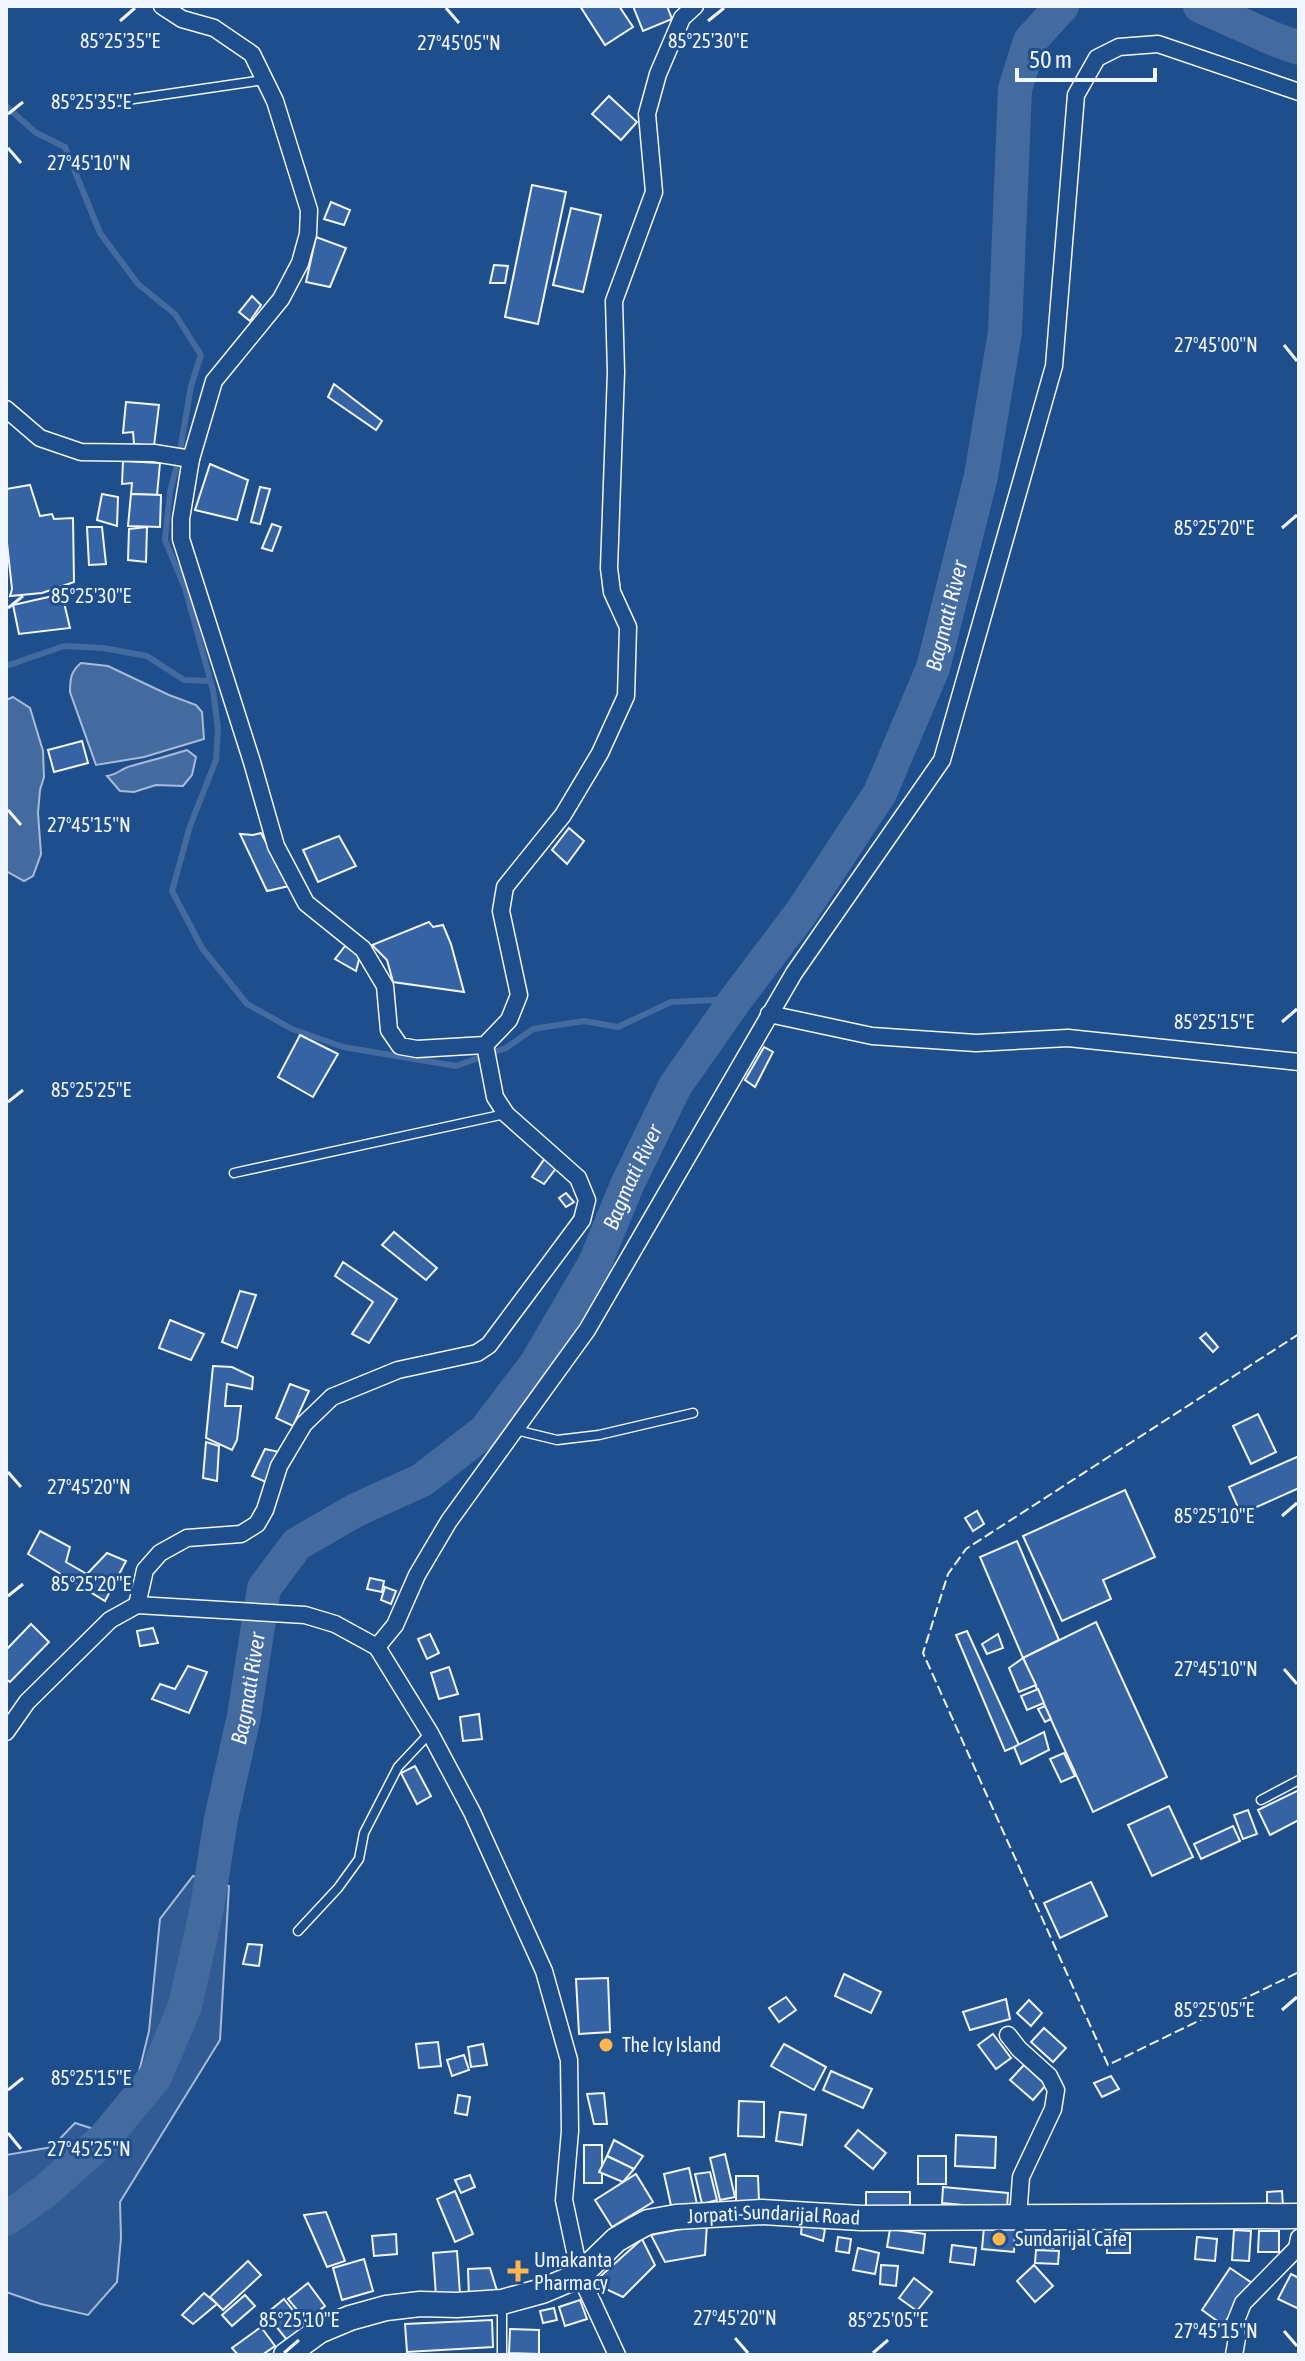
<svg xmlns="http://www.w3.org/2000/svg" width="1305" height="2361" viewBox="0 0 1305 2361" font-family="'Asap Condensed',sans-serif">
  <rect width="100%" height="100%" fill="#1f4e8c"/>
  <polygon fill="#305b95" stroke="#a8bbd7" stroke-width="2" points="193,1876 229,1886 220,2040 120,2202 121,2238 117,2282 88,2315 41,2304 6,2292 6,2155 52,2147 75,2123 100,2131 118,2111 137,2080 149,2031 160,1919"/>
  <g fill="#446ba0" stroke="#a8bbd7" stroke-width="2">
    <path d="M81 663 108 666 169 695 196 705 202 712 204 739 144 757 96 765 70 692C70 679 71 671 81 663Z"/>
    <polygon points="13,697 30,708 43,751 44,777 40,790 38,813 41,854 33,876 24,881 6,871 6,700"/>
    <path d="M187 750 196 757 192 775 183 786 156 785 134 792 120 791 107 776C117 775 122 768 131 766 149 761 168 756 187 750Z"/>
  </g>
  <g fill="none" stroke-linecap="round" stroke-linejoin="round">
    <g stroke="#446ba0" stroke-width="6">
      <polyline points="6,106 35,132 65,147 100,233 138,284 175,314 201,355 191,386 179,457 170,492 165,540 185,588 213,690 218,729 216,760 190,826 172,891 202,948 247,1004 292,1029 343,1047 456,1066 506,1048 533,1029 584,1021 618,1027 671,1002 736,999"/>
      <polyline points="6,666 64,646 103,648 147,656 184,680 209,681"/>
    </g>
    <g stroke="#446ba0" stroke-width="34">
      <polyline points="1200,6 1274,39 1299,48"/>
      <path id="s1" d="M6 2219 44 2192 103 2140 155 2077 185 2006 207 1908 221 1819 244 1716 264 1588 297 1544 356 1510 422 1480 485 1431 536 1364 595 1263 627 1185 675 1086 736 999 801 913 880 793 933 668 981 476 1005 332 1015 89 1030 41 1062 6"/>
    </g>
  </g>
  <g fill="#3563a3" stroke="#f2f6ff" stroke-width="2">
    <polygon points="580,6 619,6 633,27 605,45"/>
    <polygon points="633,6 667,6 672,19 643,31"/>
    <polygon points="609,96 637,122 621,140 592,114"/>
    <polygon points="532,185 566,192 538,324 505,317"/>
    <polygon points="331,202 350,210 344,225 324,219"/>
    <polygon points="571,208 601,215 583,292 553,285"/>
    <polygon points="316,237 346,248 330,287 306,282"/>
    <polygon points="494,265 508,266 505,283 490,283"/>
    <polygon points="252,296 261,305 250,321 239,312"/>
    <polygon points="334,384 382,421 376,430 328,397"/>
    <polygon points="126,402 159,405 154,446 134,444 133,432 123,433"/>
    <polygon points="123,461 160,463 157,495 131,494 132,483 122,484"/>
    <polygon points="210,464 248,480 237,520 195,510"/>
    <polygon points="30,485 40,516 52,514 54,519 73,518 74,582 42,593 10,596 12,589 6,534 6,489"/>
    <polygon points="260,487 270,489 260,524 251,522"/>
    <polygon points="102,494 118,497 117,526 97,520"/>
    <polygon points="131,494 161,495 160,527 128,526"/>
    <polygon points="272,524 281,527 272,551 262,548"/>
    <polygon points="87,527 102,527 106,564 89,565"/>
    <polygon points="147,527 146,562 128,560 129,529"/>
    <polygon points="62,594 70,628 19,634 13,605"/>
    <polygon points="82,741 88,763 54,772 48,750"/>
    <polygon points="569,828 584,841 567,864 552,850"/>
    <polygon points="261,833 289,886 267,891 240,834 253,835"/>
    <polygon points="339,836 356,866 318,882 303,850"/>
    <polygon points="429,922 433,927 443,925 451,944 464,992 393,982 387,960 372,945"/>
    <polygon points="345,946 360,956 356,971 335,959"/>
    <polygon points="300,1035 338,1054 313,1097 278,1077"/>
    <polygon points="764,1047 773,1052 755,1087 745,1080"/>
    <polygon points="545,1158 557,1167 544,1184 532,1177"/>
    <polygon points="566,1193 574,1202 566,1207 559,1198"/>
    <polygon points="394,1232 437,1268 426,1280 382,1245"/>
    <polygon points="343,1262 397,1299 369,1343 352,1334 373,1302 335,1276"/>
    <polygon points="240,1291 256,1295 237,1348 222,1342"/>
    <polygon points="170,1320 204,1334 191,1360 159,1348"/>
    <polygon points="1206,1333 1218,1347 1213,1352 1200,1338"/>
    <polygon points="213,1366 232,1367 253,1377 252,1389 227,1384 225,1406 241,1406 237,1440 232,1450 206,1438"/>
    <polygon points="290,1384 309,1391 293,1426 276,1418"/>
    <polygon points="1258,1414 1276,1452 1251,1464 1233,1426"/>
    <polygon points="206,1442 219,1446 217,1481 203,1478"/>
    <polygon points="265,1449 279,1452 266,1482 252,1476"/>
    <polygon points="1299,1456 1299,1488 1241,1514 1229,1487"/>
    <polygon points="1125,1490 1155,1557 1103,1580 1111,1599 1062,1621 1023,1536"/>
    <polygon points="977,1511 984,1524 973,1531 965,1518"/>
    <polygon points="40,1531 70,1547 66,1562 87,1574 107,1553 126,1561 105,1601 28,1554"/>
    <polygon points="1017,1541 1059,1640 1023,1658 980,1557"/>
    <polygon points="370,1578 384,1581 382,1592 367,1589"/>
    <polygon points="385,1587 396,1591 391,1604 381,1600"/>
    <polygon points="1096,1622 1167,1777 1093,1812 1023,1658"/>
    <polygon points="31,1624 49,1642 10,1682 6,1679 6,1650"/>
    <polygon points="153,1628 158,1643 140,1646 137,1631"/>
    <polygon points="967,1631 1019,1745 1005,1751 956,1635"/>
    <polygon points="430,1634 439,1653 427,1659 418,1639"/>
    <polygon points="998,1634 1003,1648 987,1654 982,1644"/>
    <polygon points="1023,1658 1036,1685 1019,1692 1009,1668"/>
    <polygon points="188,1666 207,1672 189,1713 152,1699 160,1684 175,1689"/>
    <polygon points="449,1667 458,1694 439,1699 431,1673"/>
    <polygon points="1038,1689 1044,1703 1027,1710 1021,1696"/>
    <polygon points="1045,1706 1051,1719 1045,1722 1038,1709"/>
    <polygon points="479,1714 482,1739 463,1741 460,1717"/>
    <polygon points="1044,1732 1049,1750 1021,1764 1014,1747"/>
    <polygon points="1064,1753 1075,1776 1061,1782 1050,1759"/>
    <polygon points="415,1766 431,1796 417,1804 401,1773"/>
    <polygon points="1299,1790 1299,1820 1270,1835 1258,1810"/>
    <polygon points="1169,1806 1193,1857 1152,1876 1128,1825"/>
    <polygon points="1248,1810 1257,1834 1243,1839 1234,1815"/>
    <polygon points="1233,1826 1240,1841 1201,1859 1194,1844"/>
    <polygon points="1091,1882 1107,1916 1060,1938 1044,1903"/>
    <polygon points="248,1944 262,1945 259,1966 243,1964"/>
    <polygon points="844,1974 881,1992 871,2013 835,1996"/>
    <polygon points="608,1978 610,2032 579,2034 576,1979"/>
    <polygon points="786,1997 796,2010 779,2022 769,2008"/>
    <polygon points="1006,1999 1010,2019 970,2030 963,2012"/>
    <polygon points="1029,2000 1042,2013 1031,2026 1017,2013"/>
    <polygon points="1044,2028 1066,2048 1053,2062 1031,2042"/>
    <polygon points="993,2034 1011,2058 996,2069 978,2045"/>
    <polygon points="438,2042 441,2066 419,2068 416,2044"/>
    <polygon points="483,2044 487,2065 471,2067 468,2047"/>
    <polygon points="784,2044 826,2067 814,2090 771,2066"/>
    <polygon points="464,2055 469,2070 452,2076 447,2060"/>
    <polygon points="1024,2065 1046,2085 1033,2100 1010,2080"/>
    <polygon points="831,2071 872,2089 863,2108 823,2090"/>
    <polygon points="1111,2076 1119,2089 1102,2097 1094,2083"/>
    <polygon points="604,2093 607,2124 594,2124 587,2094"/>
    <polygon points="458,2095 470,2097 467,2115 455,2113"/>
    <polygon points="739,2101 764,2102 764,2137 738,2136"/>
    <polygon points="780,2112 806,2115 802,2145 776,2141"/>
    <polygon points="858,2130 886,2153 873,2169 845,2146"/>
    <polygon points="956,2135 996,2137 995,2168 955,2166"/>
    <polygon points="614,2140 643,2156 634,2169 607,2156"/>
    <rect x="584" y="2145" width="18" height="38"/>
    <polygon points="725,2154 735,2197 720,2200 710,2158"/>
    <polygon points="607,2156 634,2169 623,2182 599,2172"/>
    <rect x="918" y="2156" width="28" height="28"/>
    <polygon points="689,2168 697,2204 672,2210 664,2174"/>
    <polygon points="710,2172 717,2200 702,2204 695,2174"/>
    <polygon points="636,2174 653,2202 612,2227 595,2200"/>
    <polygon points="470,2175 475,2187 461,2193 455,2180"/>
    <polygon points="736,2176 758,2176 759,2201 736,2202"/>
    <polygon points="943,2187 1008,2193 1007,2209 942,2203"/>
    <polygon points="455,2191 473,2234 455,2242 437,2199"/>
    <polygon points="1282,2191 1283,2206 1267,2206 1267,2192"/>
    <polygon points="866,2192 910,2192 910,2207 866,2206"/>
    <polygon points="326,2212 345,2261 327,2267 304,2215"/>
    <polygon points="707,2224 705,2255 665,2262 651,2235"/>
    <polygon points="802,2224 825,2229 823,2241 801,2234"/>
    <polygon points="984,2227 1015,2229 1014,2252 982,2249"/>
    <polygon points="890,2229 925,2234 923,2253 887,2247"/>
    <polygon points="1234,2230 1251,2231 1249,2261 1232,2260"/>
    <polygon points="1259,2231 1279,2231 1279,2252 1258,2252"/>
    <rect x="1107" y="2233" width="23" height="20"/>
    <polygon points="396,2234 397,2254 374,2256 372,2236"/>
    <polygon points="1038,2234 1054,2235 1053,2248 1038,2247"/>
    <polygon points="838,2237 851,2239 849,2253 836,2251"/>
    <polygon points="1197,2237 1217,2239 1215,2261 1195,2259"/>
    <polygon points="642,2239 655,2265 623,2297 593,2283"/>
    <polygon points="952,2245 976,2248 974,2265 950,2262"/>
    <polygon points="858,2248 879,2253 875,2274 853,2270"/>
    <polygon points="1036,2250 1059,2251 1058,2264 1035,2263"/>
    <polygon points="457,2251 460,2294 436,2296 433,2253"/>
    <polygon points="364,2259 373,2291 342,2300 333,2268"/>
    <polygon points="248,2261 261,2275 223,2310 210,2297"/>
    <polygon points="881,2265 898,2266 896,2286 880,2284"/>
    <polygon points="1034,2265 1053,2286 1035,2302 1017,2281"/>
    <polygon points="490,2268 498,2294 469,2297 468,2269"/>
    <polygon points="1230,2268 1252,2283 1223,2325 1202,2310"/>
    <polygon points="1291,2274 1299,2278 1299,2309 1278,2299"/>
    <polygon points="914,2278 932,2292 917,2311 899,2298"/>
    <polygon points="308,2283 325,2306 306,2321 288,2299"/>
    <polygon points="204,2293 217,2304 193,2324 182,2315"/>
    <polygon points="245,2295 255,2306 232,2326 222,2315"/>
    <polygon points="284,2299 305,2326 287,2340 266,2314"/>
    <polygon points="580,2300 587,2319 565,2326 559,2307"/>
    <polygon points="554,2308 557,2320 543,2323 540,2311"/>
    <polygon points="492,2320 493,2347 407,2352 405,2324"/>
    <polygon points="261,2327 275,2346 262,2355 238,2355 232,2348"/>
    <polygon points="510,2329 539,2330 539,2354 509,2353"/>
  </g>
  <g fill="none" stroke-linecap="round" stroke-linejoin="round">
    <defs>
      <g id="service">
        <polyline points="113,102 264,80"/>
        <polyline points="234,1173 505,1114"/>
        <polyline points="516,1430 557,1440 599,1435 693,1413"/>
        <polyline points="1261,1800 1299,1780"/>
        <polyline points="298,1931 338,1888 359,1859 364,1833 398,1767 429,1734"/>
        <polyline points="502,2303 502,2355"/>
      </g>
      <g id="minor">
        <polyline points="162,6 182,19 214,28 252,54 275,101 309,210 308,234 300,263 281,299 214,381 191,459 181,519 181,539 252,762 276,846 306,903 363,949 385,986 389,1030 400,1046 417,1049 485,1045 509,1020 519,995 501,911 505,887 563,815 600,753 626,696 628,627 612,592 609,568 616,372 614,301 654,192 647,114 658,74 682,18 695,6"/>
        <polyline points="6,409 40,438 81,452 154,453 191,459"/>
        <polyline points="769,1014 872,1036 976,1043 1068,1038 1299,1062"/>
        <polyline points="137,1605 145,1570 160,1553 187,1538 241,1534 257,1524 265,1510 279,1466 304,1424 332,1397 398,1370 477,1353 489,1345 582,1220 587,1200 578,1178 506,1114 495,1097 485,1045"/>
        <polyline points="377,1647 395,1625 417,1575 449,1521 587,1330 794,973 942,760 1054,366 1076,95 1097,58 1119,47 1158,44 1299,92"/>
        <polyline points="6,1732 27,1702 110,1620 137,1605 305,1615 335,1624 377,1647 430,1733 472,1812 544,1971 569,2060 570,2131 564,2200 580,2275 617,2355"/>
        <polyline points="1008,2035 1019,2049 1049,2076 1056,2090 1053,2109 1021,2177 1018,2218"/>
        <polyline points="1234,2355 1237,2338 1235,2323 1243,2303 1297,2248 1299,2238"/>
      </g>
      <g id="secondary">
        <path id="s2" d="M286 2355 319 2331 350 2318 386 2308 420 2304 457 2305 502 2302 542 2291 580 2275 616 2240 633 2230 648 2222 676 2217 762 2212 861 2218 1299 2216"/>
      </g>
    </defs>
    <use href="#service" stroke="#f2f6ff" stroke-width="11"/>
    <use href="#minor" stroke="#f2f6ff" stroke-width="19"/>
    <use href="#secondary" stroke="#f2f6ff" stroke-width="27"/>
    <use href="#service" stroke="#1f4e8c" stroke-width="8"/>
    <use href="#minor" stroke="#1f4e8c" stroke-width="16"/>
    <use href="#secondary" stroke="#1f4e8c" stroke-width="24"/>
    <polyline stroke="#f2f6ff" stroke-width="2" stroke-dasharray="10 4" stroke-linecap="butt" points="1299,1334 966,1549 948,1574 923,1653 1108,2065 1299,1972"/>
  </g>
  <path fill="none" stroke="#f2f6ff" stroke-width="3" d="M446 8 459 23M120 21 135 8M708 21 724 8M8 114 23 102M8 148 21 163M1284 345 1297 361M1282 528 1297 515M8 608 23 596M8 810 21 825M1282 1022 1297 1009M8 1102 23 1090M8 1472 21 1487M1282 1516 1297 1503M8 1596 23 1584M1284 1669 1297 1684M1282 2010 1297 1997M8 2090 23 2078M8 2133 21 2149M1284 2331 1297 2346M735 2338 748 2353M284 2353 299 2340M873 2353 888 2340"/>
  <g fill="#ffb74d" stroke="#1f4e8c" stroke-width="3">
    <circle cx="606" cy="2045" r="8"/>
    <circle cx="999" cy="2239" r="8"/>
    <path d="M514 2259h8v8h8v8h-8v8h-8v-8h-8v-8h8z"/>
  </g>
  <g text-anchor="middle" stroke-width="6" stroke-linejoin="round" paint-order="stroke">
    <g font-size="20" fill="#f2f6ff" stroke="#1f4e8c" text-anchor="start">
      <text x="622" y="2052">The Icy Island</text>
      <text x="1015" y="2246">Sundarijal Cafe</text>
      <text x="534" y="2267">Umakanta<tspan x="534" dy="23">Pharmacy</tspan></text>
    </g>
    <g font-size="20" fill="#f2f6ff" stroke="#1f4e8c">
      <text dy="7" stroke="none"><textPath href="#s2" startOffset="524">Jorpati-Sundarijal Road</textPath></text>
    </g>
    <g font-size="22" font-style="italic" fill="#f2f6ff" stroke="#1f4e8c">
      <text dy="8" stroke="none"><textPath href="#s1" startOffset="1928">Bagmati River</textPath></text>
      <text dy="8" stroke="none"><textPath href="#s1" startOffset="1280">Bagmati River</textPath></text>
      <text dy="8" stroke="none"><textPath href="#s1" startOffset="608">Bagmati River</textPath></text>
    </g>
  </g>
  <g font-size="20" text-anchor="middle" fill="#f2f6ff" stroke="#1f4e8c" stroke-width="6" stroke-linejoin="round" paint-order="stroke">
    <text x="120" y="48">85°25'35"E</text>
    <text x="708" y="48">85°25'30"E</text>
    <text x="459" y="50">27°45'05"N</text>
    <text x="91" y="109">85°25'35"E</text>
    <text x="89" y="170">27°45'10"N</text>
    <text x="1216" y="352">27°45'00"N</text>
    <text x="1214" y="535">85°25'20"E</text>
    <text x="91" y="603">85°25'30"E</text>
    <text x="89" y="832">27°45'15"N</text>
    <text x="1214" y="1029">85°25'15"E</text>
    <text x="91" y="1097">85°25'25"E</text>
    <text x="89" y="1494">27°45'20"N</text>
    <text x="1214" y="1523">85°25'10"E</text>
    <text x="91" y="1591">85°25'20"E</text>
    <text x="1216" y="1676">27°45'10"N</text>
    <text x="1214" y="2017">85°25'05"E</text>
    <text x="91" y="2085">85°25'15"E</text>
    <text x="89" y="2156">27°45'25"N</text>
    <text x="735" y="2325">27°45'20"N</text>
    <text x="299" y="2327">85°25'10"E</text>
    <text x="888" y="2327">85°25'05"E</text>
    <text x="1216" y="2338">27°45'15"N</text>
  </g>
  <rect width="1305" height="2361" fill="none" stroke="#f2f6ff" stroke-width="16"/>
  <path d="M1017 68v12h138v-12" fill="none" stroke="#f2f6ff" stroke-width="4"/>
  <text x="1029" y="68" font-size="24" fill="#f2f6ff" stroke="#1f4e8c" stroke-width="6" paint-order="stroke">50 m</text>
</svg>
